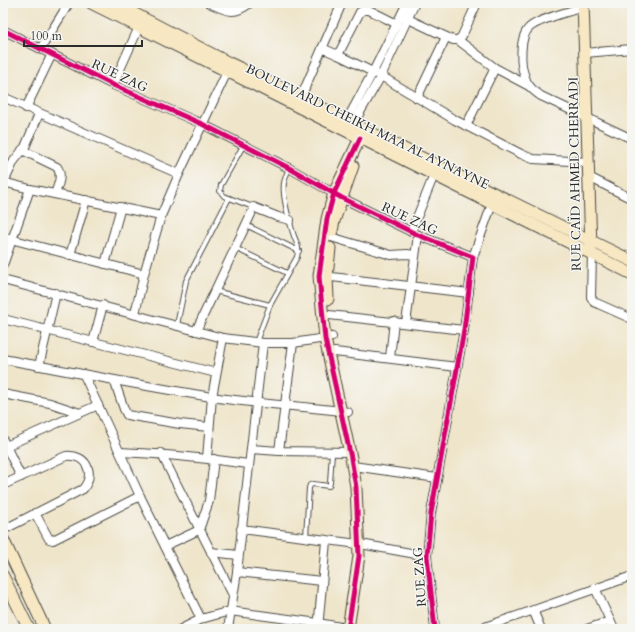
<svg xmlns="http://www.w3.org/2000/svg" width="635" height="632" viewBox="0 0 635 632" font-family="Cardo,serif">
  <rect width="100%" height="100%" fill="#f6f6f2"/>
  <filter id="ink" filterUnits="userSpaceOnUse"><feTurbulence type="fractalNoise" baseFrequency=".025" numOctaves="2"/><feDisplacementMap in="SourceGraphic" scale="8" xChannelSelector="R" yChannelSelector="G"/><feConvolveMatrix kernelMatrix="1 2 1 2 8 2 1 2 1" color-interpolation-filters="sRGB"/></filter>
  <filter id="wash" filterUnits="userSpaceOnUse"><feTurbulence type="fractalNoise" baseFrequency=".012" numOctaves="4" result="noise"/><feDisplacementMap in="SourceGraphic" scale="16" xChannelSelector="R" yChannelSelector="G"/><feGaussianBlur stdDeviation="0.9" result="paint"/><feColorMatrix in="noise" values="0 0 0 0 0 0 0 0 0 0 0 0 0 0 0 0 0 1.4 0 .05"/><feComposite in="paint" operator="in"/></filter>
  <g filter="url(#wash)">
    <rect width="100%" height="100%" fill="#efe5ca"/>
  </g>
  <g filter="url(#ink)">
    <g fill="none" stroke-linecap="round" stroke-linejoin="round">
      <defs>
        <g id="lane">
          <polyline points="243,146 221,185 220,191 224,196 253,207 253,208"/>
          <polyline points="246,225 299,251"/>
          <polyline points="235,248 287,273"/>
          <polyline points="215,291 270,305"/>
          <polyline points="177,325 186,281 229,198"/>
          <path d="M256 342 270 305 297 257C300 245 296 243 293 233 289 220 282 196 284 183 285 178 287 173 289 168"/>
          <polyline points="306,537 309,488 310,485 313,484 329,486 330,483 332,452"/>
        </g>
        <g id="street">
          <path d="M209 3C228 11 233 16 250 3"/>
          <path d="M583 7C569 12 541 18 530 27 519 36 520 65 525 77 527 86 534 91 541 96L632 139"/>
          <polyline points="404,17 453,40 458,40 462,36 477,3"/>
          <polyline points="397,24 369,10 364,10 360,12 338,55 381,76 455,120 521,154 533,159 589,162"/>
          <polyline points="3,30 113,85 202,124 289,168 342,198 418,235 473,257 464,330 431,513 427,556 435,629"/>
          <polyline points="458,40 495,68 529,86"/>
          <polyline points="41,48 69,3"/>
          <polyline points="322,48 338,55"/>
          <polyline points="585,53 632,49"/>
          <polyline points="113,85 139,27"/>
          <polyline points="3,97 179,174"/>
          <polyline points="301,97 342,3"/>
          <polyline points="417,98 446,37"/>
          <polyline points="26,108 52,54"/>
          <polyline points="347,120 373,72 407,3"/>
          <polyline points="355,125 359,114 381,76 415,3"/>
          <polyline points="466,126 495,68"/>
          <path d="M22 150 57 167C63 175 58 185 55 194"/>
          <polyline points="589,177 632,199"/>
          <polyline points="3,182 30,189 161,216"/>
          <polyline points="4,182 14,161 25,147 39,114"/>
          <polyline points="253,207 278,217 290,220"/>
          <polyline points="411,232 434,175"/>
          <polyline points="3,237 144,274"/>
          <polyline points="331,237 391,255 407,254 415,255"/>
          <polyline points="592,253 591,297 594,302 632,319"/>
          <polyline points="70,255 86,200"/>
          <polyline points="473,257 492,204"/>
          <polyline points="105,264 121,207"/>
          <polyline points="3,265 30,189"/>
          <polyline points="323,276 469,293"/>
          <polyline points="3,280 223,338 263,343 293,343 332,337"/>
          <polyline points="135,314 144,274 161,216 179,174 227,72"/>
          <polyline points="329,315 464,330"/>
          <polyline points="3,319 216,373"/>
          <polyline points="406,323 418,235"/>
          <polyline points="196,331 251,214"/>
          <polyline points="93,342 103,305"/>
          <polyline points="293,343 279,451 350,452"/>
          <polyline points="335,352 457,367"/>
          <polyline points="390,358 394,321"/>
          <path d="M3 359C73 372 142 386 212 397 257 404 303 406 348 412"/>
          <polyline points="39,366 56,293"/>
          <polyline points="84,375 140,496 201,619"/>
          <polyline points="114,380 124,409 127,415 180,424 209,427"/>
          <polyline points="3,394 50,403 80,413"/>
          <polyline points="3,440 21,477"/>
          <polyline points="6,446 98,405"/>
          <polyline points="251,449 279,451"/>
          <path d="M120 452C163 454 205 458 248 464"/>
          <polyline points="161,453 233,595"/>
          <polyline points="207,458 212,397 223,338"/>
          <polyline points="353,466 437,478"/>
          <path d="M3 485 66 456C86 454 96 473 83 489L3 530"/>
          <polyline points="35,513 49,539 53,540 140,496"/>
          <polyline points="241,529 366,545 427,556"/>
          <polyline points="165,546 199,530 209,501 214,459"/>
          <polyline points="211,552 238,555"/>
          <polyline points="237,572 322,581"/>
          <polyline points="595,588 614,629"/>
          <polyline points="533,610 541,629"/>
          <polyline points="181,629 201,619 230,611 318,623 352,629"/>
          <polyline points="228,629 237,572 263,343"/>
          <polyline points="318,629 326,541"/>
          <polyline points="479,629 632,576"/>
          <polyline points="587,629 610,621"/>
        </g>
        <g id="secondary">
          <polyline points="91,3 632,274"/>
          <polyline points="114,3 229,63 301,97 355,125 632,261"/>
          <polyline points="583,3 591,247"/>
          <polyline points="332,231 334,221 353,166"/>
          <polyline points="328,299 327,277 330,248"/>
          <polyline points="3,539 45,629"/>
          <polyline points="3,576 29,629"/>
          <polyline points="348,629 359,556 356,487 351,458 325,339 319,276 327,219 334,193 360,138"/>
        </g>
      </defs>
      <use href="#lane" stroke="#484743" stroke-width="6"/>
      <use href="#street" stroke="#484743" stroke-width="10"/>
      <use href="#secondary" stroke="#484743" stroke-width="13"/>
      <use href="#lane" stroke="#fff" stroke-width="4"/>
      <use href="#street" stroke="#fff" stroke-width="8"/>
      <use href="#secondary" stroke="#f7e8c3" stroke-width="11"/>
      <defs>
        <g id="cycleway">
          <polyline points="3,30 113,85 202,124 289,168 342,198 418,235 473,257 464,330 431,513 427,556 435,629"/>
          <polyline points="348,629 359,556 356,487 351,458 325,339 319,276 327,219 334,193 360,138"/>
        </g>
      </defs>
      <use href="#cycleway" stroke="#f6f6f2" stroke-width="8"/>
      <use href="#cycleway" stroke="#d6006c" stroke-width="5"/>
    </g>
  </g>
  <g text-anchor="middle" stroke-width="3" stroke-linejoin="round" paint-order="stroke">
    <g font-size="13" fill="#2b2b2b" stroke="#f6f6f2">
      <text transform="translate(120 75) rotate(25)" y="5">RUE ZAG</text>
      <text transform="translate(368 126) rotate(26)" y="5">BOULEVARD CHEIKH MAA AL AYNAYNE</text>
      <text transform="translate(574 174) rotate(-91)" y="5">RUE CAÏD AHMED CHERRADI</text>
      <text transform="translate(410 218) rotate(25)" y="5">RUE ZAG</text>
      <text transform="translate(419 577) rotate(-94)" y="5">RUE ZAG</text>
    </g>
  </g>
  <rect width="635" height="632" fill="none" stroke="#f6f6f2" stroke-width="16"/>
  <path d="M24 40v6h118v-6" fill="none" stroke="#2b2b2b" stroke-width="2"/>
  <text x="30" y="40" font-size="12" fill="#2b2b2b" stroke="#f6f6f2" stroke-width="3" paint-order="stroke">100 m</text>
</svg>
